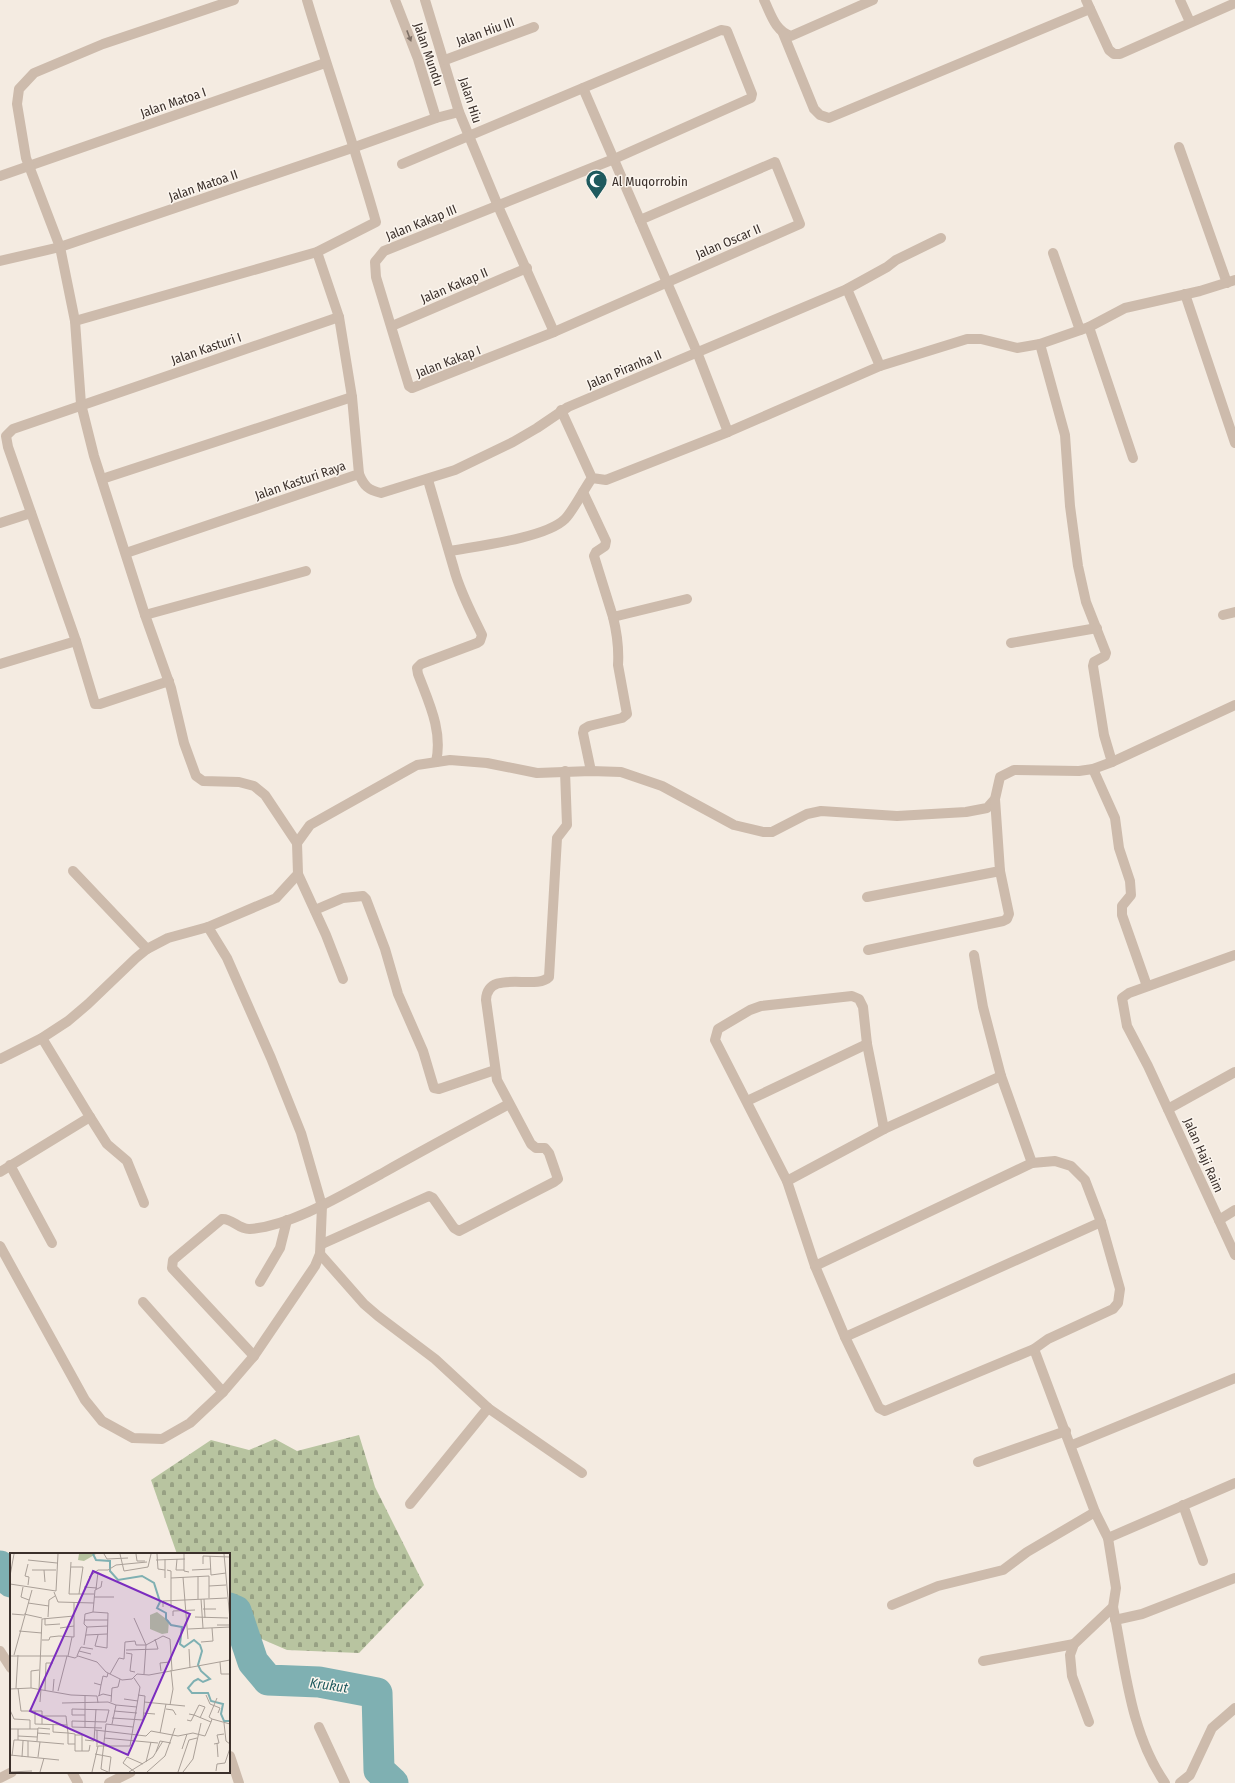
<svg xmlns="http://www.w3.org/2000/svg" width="1235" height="1783" viewBox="0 0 1235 1783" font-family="'Fira Sans Condensed',sans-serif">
  <defs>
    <pattern id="cemetery-stones" width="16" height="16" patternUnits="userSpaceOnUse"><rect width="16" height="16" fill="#b8c4a0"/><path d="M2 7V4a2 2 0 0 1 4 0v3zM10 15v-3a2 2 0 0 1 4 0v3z" fill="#97a083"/></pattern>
  </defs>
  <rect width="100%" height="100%" fill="#f4ebe1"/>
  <polygon fill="url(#cemetery-stones)" points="359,1435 375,1487 424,1585 359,1653 287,1650 229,1625 229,1554 177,1554 151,1480 211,1440 249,1450 275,1439 297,1451"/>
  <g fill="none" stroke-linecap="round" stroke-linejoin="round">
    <g stroke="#7fb0b2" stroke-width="31">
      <polyline points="0,1566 11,1582"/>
      <polyline points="229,1608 236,1611 253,1662 268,1680 319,1682 377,1693 379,1770 393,1783"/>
    </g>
    <g stroke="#cdbbac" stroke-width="10">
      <polyline points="395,0 418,59 436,118"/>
      <polyline points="425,0 459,112 498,206 554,332"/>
      <path d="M764 0C771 14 775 31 791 36L873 0"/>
      <polyline points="1086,0 1109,50 1114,54 1120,54 1235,3"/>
      <polyline points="1180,0 1190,22"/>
      <polyline points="783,33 814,109 820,115 829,118 1090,9"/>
      <polyline points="445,60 534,27"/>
      <polyline points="583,88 697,352 728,432"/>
      <polyline points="1179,147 1227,283"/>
      <polyline points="402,164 721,30 727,31 752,94 751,98 614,159 384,251 375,262 376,277 409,386 412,388 554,332 800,224 775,162 640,220"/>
      <polyline points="0,176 325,63"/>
      <polyline points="1053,253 1080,330"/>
      <polyline points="0,261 60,247 355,147 436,118 459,112"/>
      <polyline points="847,289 880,366"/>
      <polyline points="1185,294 1235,443"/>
      <path d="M75 321 317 252 376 222C355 147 329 74 307 0"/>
      <polyline points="392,326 527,268"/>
      <polyline points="1089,327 1133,458"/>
      <polyline points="1040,344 1065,435 1070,506 1078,566 1086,602 1106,653 1105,656 1094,662 1093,666 1104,735 1112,762"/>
      <polyline points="561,410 592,478 606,480 728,432 880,366 967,339 981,339 1017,348 1040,344 1089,327 1125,308 1200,291 1235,280"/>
      <path d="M359 474C364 486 368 490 381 493L455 470 513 442 537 428 568 407 847 289 887 267 896 260 941 238"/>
      <polyline points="102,479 352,397"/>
      <path d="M428 480C437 510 445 539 454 569 460 592 472 614 482 635L480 641 477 643 421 664 417 668 418 674C429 703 443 731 436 762"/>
      <polyline points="583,492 606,541 605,546 596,552 594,556 613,617 687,599"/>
      <polyline points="0,523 31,513"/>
      <path d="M450 551C477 546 546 538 565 519 573 511 584 489 592 478"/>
      <polyline points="126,553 359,474 352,397 339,317 317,252"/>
      <polyline points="145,615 306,571"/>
      <polyline points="1223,615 1235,612"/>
      <polyline points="1011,643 1097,628"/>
      <polyline points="0,664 76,641"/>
      <polyline points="169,681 100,704 95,704 76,641 8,447 6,436 13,429 339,317"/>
      <polyline points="1093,769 1115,818 1119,848 1130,881 1131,895 1122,906 1122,915 1147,986"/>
      <path d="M591 771 583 733 584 729 589 726 622 718 627 714 618 665C619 649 617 633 613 617"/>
      <polyline points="297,843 310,825 417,765 450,760 487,763 537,773 591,771 621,772 662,786 734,825 763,832 772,832 807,814 821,811 897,816 966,812 987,808 995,799 1000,777 1014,770 1079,771 1093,769 1112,762 1235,705"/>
      <polyline points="73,871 147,949"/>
      <polyline points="298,874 326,935 343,979"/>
      <polyline points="867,897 1000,871 995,799"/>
      <polyline points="315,910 343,898 363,896 366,899 385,949 398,994 423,1051 434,1088 439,1089 495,1070"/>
      <polyline points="868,950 1003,921 1007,919 1009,914 1000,871"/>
      <polyline points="974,955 983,1007 1001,1076 1032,1163 1055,1161 1071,1166 1085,1180 1101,1222 1120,1289 1118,1303 1113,1309 1048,1339 1034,1349 1095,1512 1108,1538 1116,1588 1113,1607 1074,1644 1070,1655 1072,1676 1089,1722"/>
      <polyline points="1235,955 1129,993 1122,998 1127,1026 1148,1066 1235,1255"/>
      <polyline points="0,1059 42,1038 68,1021 88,1004 136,958 147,949 168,938 208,927 276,898 298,874 297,843 265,795 254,786 239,782 203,781 196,776 184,743 171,688 145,615 94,456 81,404 75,321 60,247 26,158 17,104 19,89 34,73 103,44 234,0"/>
      <polyline points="747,1101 867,1044"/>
      <polyline points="1168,1109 1235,1072"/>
      <polyline points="90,1117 107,1144 127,1161 144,1203"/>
      <polyline points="884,1129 867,1044 863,1007 859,999 852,996 761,1006 750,1010 718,1029 715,1040 787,1181 815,1266 845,1337 879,1408 885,1411 1034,1349"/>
      <polyline points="10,1165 52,1243"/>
      <polyline points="0,1172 90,1117 42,1038"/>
      <polyline points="787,1181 884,1129 1001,1076"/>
      <polyline points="1219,1220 1235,1210"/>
      <path d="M322 1244 429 1196 433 1198 454 1228 459 1231 554 1182 558 1179 549 1153 545 1148H536L531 1144 497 1080 486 1000C487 968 536 991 549 977L557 838 567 825 565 771"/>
      <polyline points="0,1246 85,1400 102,1421 133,1438 162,1439 190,1423 223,1392 254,1356 315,1266 320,1254 322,1206 301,1133 271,1058 227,958 208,927"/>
      <polyline points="320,1254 364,1304 378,1316 435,1359 488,1408 582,1473"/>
      <polyline points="815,1266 1032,1163"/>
      <polyline points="260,1282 280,1248 287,1220"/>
      <polyline points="143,1302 223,1392"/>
      <polyline points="845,1337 1101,1222"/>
      <path d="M254 1356 172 1268 173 1260 222 1219C232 1218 239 1230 250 1229 292 1226 344 1194 381 1174 423 1150 466 1127 509 1104"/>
      <polyline points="1072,1445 1235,1378"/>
      <polyline points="978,1462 1066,1431"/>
      <polyline points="410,1504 488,1408"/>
      <polyline points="1183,1505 1203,1561"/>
      <polyline points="1108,1538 1235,1483"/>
      <polyline points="892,1605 938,1586 1003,1570 1027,1552 1095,1512"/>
      <path d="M1113 1607C1125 1666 1130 1733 1165 1783"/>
      <polyline points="1115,1620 1142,1614 1235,1578"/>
      <polyline points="0,1651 11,1668"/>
      <polyline points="983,1661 1074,1644"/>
      <polyline points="319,1727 345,1783"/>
      <polyline points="230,1756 239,1783"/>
      <polyline points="72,1772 78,1783"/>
      <polyline points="0,1778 12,1772"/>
      <polyline points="109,1783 131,1772"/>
      <polyline points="1180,1783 1190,1775 1212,1728 1235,1708"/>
    </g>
  </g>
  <defs><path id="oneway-solid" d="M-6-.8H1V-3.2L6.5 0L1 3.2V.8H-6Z"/></defs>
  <use fill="#7d6f65" href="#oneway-solid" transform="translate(409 36) rotate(69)"/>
  <defs>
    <symbol id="mosque-pin" viewBox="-11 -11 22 30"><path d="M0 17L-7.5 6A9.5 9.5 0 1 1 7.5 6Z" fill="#1f5a5e" stroke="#fbf5ee"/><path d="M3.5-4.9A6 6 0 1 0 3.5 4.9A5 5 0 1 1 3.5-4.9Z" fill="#fff"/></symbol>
  </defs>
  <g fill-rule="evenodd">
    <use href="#mosque-pin" x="584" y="168" width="25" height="34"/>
  </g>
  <g text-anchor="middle" stroke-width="3" stroke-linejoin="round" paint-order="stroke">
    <g font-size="13" fill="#3b302b" stroke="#fbf5ee">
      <text transform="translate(485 31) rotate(-20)" y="5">Jalan Hiu III</text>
      <text transform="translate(429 54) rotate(71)" y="5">Jalan Mundu</text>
      <text transform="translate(471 100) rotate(72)" y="5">Jalan Hiu</text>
      <text transform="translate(173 102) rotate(-19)" y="5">Jalan Matoa I</text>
      <text transform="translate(203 185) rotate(-19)" y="5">Jalan Matoa II</text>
      <text transform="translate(421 222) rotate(-22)" y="5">Jalan Kakap III</text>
      <text transform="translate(728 241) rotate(-23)" y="5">Jalan Oscar II</text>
      <text transform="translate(454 285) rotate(-23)" y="5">Jalan Kakap II</text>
      <text transform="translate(206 348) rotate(-19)" y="5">Jalan Kasturi I</text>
      <text transform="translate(448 361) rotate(-21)" y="5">Jalan Kakap I</text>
      <text transform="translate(624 369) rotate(-23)" y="5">Jalan Piranha II</text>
      <text transform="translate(300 480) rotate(-19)" y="5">Jalan Kasturi Raya</text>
      <text transform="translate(1204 1155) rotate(66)" y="5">Jalan Haji Raim</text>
    </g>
    <g font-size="13" fill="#3b302b" stroke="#fbf5ee" text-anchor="start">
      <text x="612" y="186">Al Muqorrobin</text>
    </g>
    <g font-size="14" font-style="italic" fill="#1f5a5e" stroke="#fbf5ee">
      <text transform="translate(329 1685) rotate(8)" y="5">Krukut</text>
    </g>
  </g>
  <g transform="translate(10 1553)">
    <rect width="220" height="220" fill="#f4ebe1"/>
    <path d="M69 1H86L74 8 68 7Z" fill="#b8c4a0"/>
    <path d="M147 59 159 68 158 80 152 81 140 76V62Z" fill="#b8c4a0"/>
    <path fill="none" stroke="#7fb0b2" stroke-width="2" d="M83 1 86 7 100 8V18L108 27 132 23 144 30 150 49 147 55 156 60V66L161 72 172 74 170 91 174 94 184 87 190 92 192 98 188 112 191 118 200 126 193 129 188 126 184 128 178 135 182 140H198L201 148 213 151 211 161 214 168H220"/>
    <path fill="none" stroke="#aaa098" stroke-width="1" d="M94 1 97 6 118 5M110 1 114 18 138 14 141 1M126 1 127 8H135M147 1 148 16 155 17M174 1V18L179 19M214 1 220 67M200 3 201 22 216 20M167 6 166 17H174M18 7 47 10M146 7 175 6M61 9 59 41H84M193 11V3L220 4M61 14H73L69 41M22 17H46M34 17 35 29M157 17 161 18V55M182 17 201 16M0 23 4 1M188 23V46M79 24 88 17H98L106 12 137 9M173 24 178 86M155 25V6M161 25 199 23V45M0 31 46 38 48 1M18 32 19 24 15 23 18 11M199 33 216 32M13 34 11 44 19 47M74 34 87 35M86 36 88 19M44 39 48 49 84 50M84 44H104M191 46 193 75M194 46 195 65M18 50 39 53M153 54V48L217 45M193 56H206M83 59 98 60 97 95 85 93 88 82M2 61 14 62M14 61 32 65M163 63V58L185 57M38 64 39 47 45 43M185 64 218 65M35 65V72L50 71M124 65 136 92M74 67H98M207 72H220M77 74 98 73M50 75 64 73M178 76 220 74M9 78 32 80M76 82 97 81M32 87H39L40 84 49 83 64 84V49M191 89 203 88 202 75M74 92 77 74 74 71 75 61 83 59 85 37 91 34 92 28M179 96 180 115M116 97 148 96 145 86M69 98 71 94 83 96M116 100 122 101 120 118 125 119M4 102 22 37M0 103H57L65 105 68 103 87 109 96 119 112 127 122 126 127 121 139 122 220 107M58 103 62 84M67 103 69 98 81 101M210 109 211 121H220M151 118 150 110 160 109M100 121 109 105 114 106 115 89 125 88 126 92H136M134 121 136 92 153 83 160 86 162 117M84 130 91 132 89 143M91 132 93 123 97 124 98 120M6 135 8 102M8 135 11 158H32V171M21 135V118L29 117M0 136 21 135 61 142 87 143 88 150M29 136 32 66 64 63M35 137 36 110H43M43 138 44 126M48 138 57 103M196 142 200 151 210 155 208 160M88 143 93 141 102 143M114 146 128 148M30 149 31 136M101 149 102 135 108 134 110 126M134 149 175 153M52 150 98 149 106 152M160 152 163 136 161 117M156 156 163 157 166 162M0 157 4 166 20 167V176M25 158V171L57 172 58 180 65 181V198H79L80 192M104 158 127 160M133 160 145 161M75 162H62V156L99 157 96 169 62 168V174L92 175M32 163H56L57 172M102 165 133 167 135 143 128 142M190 165 195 154 189 152 184 162 201 169 202 166 220 171M202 166 199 164 207 145M177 167 181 168 184 162 179 161M214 170 216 188 220 191M43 171V179L58 180V191H65M102 171 106 152 127 154M75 174V142M0 176H28M8 176V187L54 191M85 177 136 183 141 178 168 183 183 180 195 183 201 169M27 180 40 181M150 180 156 151M65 182H72V198M8 183 27 184M94 185 148 190M75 187 84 188 86 156M18 188V204M27 188 28 175 40 176M207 190 208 204M204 191 209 190 207 182 214 181M87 194V177M172 196 177 181M146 199 150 188 161 190M85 201 101 204 99 219M0 202 49 207M2 203 4 187H8M12 204 13 188M28 204 30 189M136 209 141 189M206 218 207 211 215 210 220 195M0 219 22 218M30 219 34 205M82 219 88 193H120L130 134 124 125M98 219 91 216 96 171 123 174M119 219 143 204 153 188M125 219 113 210 117 204 133 211M137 219 155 203 165 175M168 219 179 187 187 185M173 219 183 206 191 170"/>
    <path fill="#7b2cbf" fill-opacity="0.15" stroke="#7b2cbf" stroke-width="2" d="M83 18 180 61 118 202 20 158Z"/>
    <rect width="220" height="220" fill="none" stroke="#3b302b" stroke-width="2"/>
  </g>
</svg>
